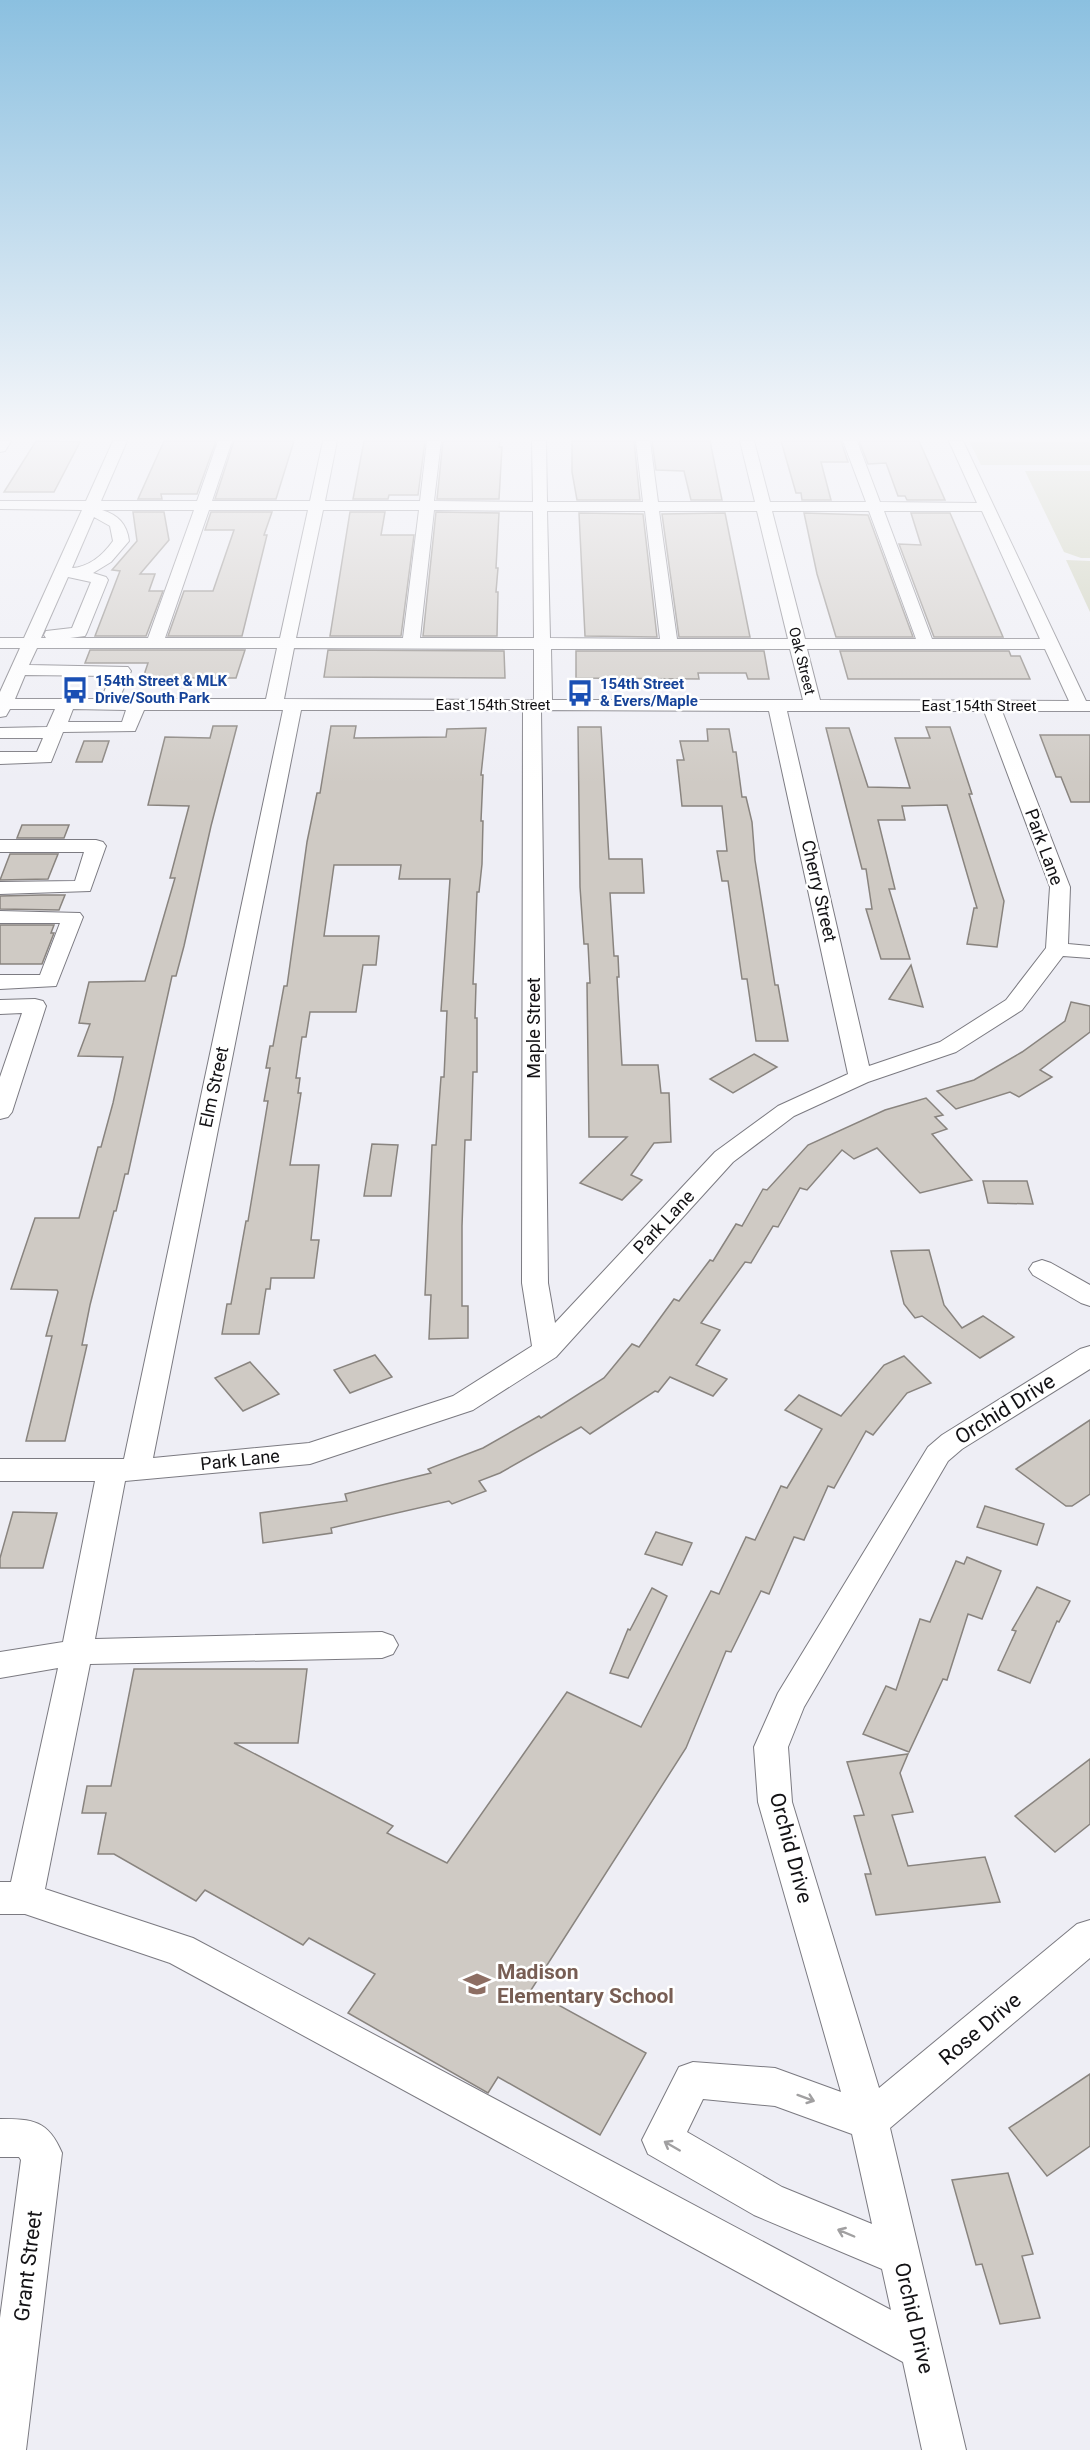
<svg xmlns="http://www.w3.org/2000/svg" width="1090" height="2450" viewBox="0 0 1090 2450" font-family="Roboto,sans-serif">
  <rect width="100%" height="100%" fill="#eeeef5"/>
  <g fill="#cbceb5">
    <polygon points="969,441 1090,441 1090,465 981,465"/>
    <polygon points="1025,471 1090,471 1090,558 1081,558 1064,552"/>
    <polygon points="1066,560 1090,561 1090,612"/>
  </g>
  <g fill="#cfcac4" stroke="#89847f" stroke-width="1.5">
    <polygon points="36,441 80,442 54,492 4,492"/>
    <polygon points="164,441 216,441 197,494 161,494 162,499 138,499"/>
    <polygon points="234,441 294,441 276,499 215,499"/>
    <polygon points="364,441 425,441 418,495 389,495 388,499 353,499"/>
    <polygon points="443,441 500,441 499,447 502,447 499,499 437,499"/>
    <polygon points="572,441 634,441 640,500 577,500 572,472"/>
    <polygon points="652,441 710,441 722,500 691,500 684,471 656,470"/>
    <polygon points="781,441 841,441 848,462 821,462 831,500 802,500 801,493 796,493"/>
    <polygon points="859,441 919,441 945,500 907,500 905,496 898,496 886,463 868,464"/>
    <polygon points="133,512 164,512 169,540 140,574 155,574 149,591 163,591 146,636 95,636 120,571 112,570 137,541"/>
    <polygon points="211,512 272,512 264,535 267,535 242,636 168,636 184,591 213,591 234,530 205,530"/>
    <polygon points="350,512 385,512 381,535 414,535 401,636 330,636"/>
    <polygon points="436,512 499,513 496,568 498,568 496,592 498,592 497,636 423,636"/>
    <polygon points="579,513 643,514 657,637 585,636"/>
    <polygon points="725,513 750,637 679,637 662,514"/>
    <polygon points="804,513 868,515 913,637 836,637 817,574"/>
    <polygon points="911,513 950,513 1003,637 934,637 899,544 921,545"/>
    <polygon points="90,650 245,650 236,678 143,678 148,663 85,663"/>
    <polygon points="328,650 504,651 505,678 324,677"/>
    <polygon points="576,651 764,651 769,679 748,679 746,673 698,673 699,679 576,678"/>
    <polygon points="840,651 1009,651 1011,656 1020,656 1030,679 848,679"/>
    <polygon points="213,726 237,726 211,826 184,946 176,976 172,976 128,1174 125,1174 116,1211 114,1211 90,1305 82,1345 87,1345 65,1441 26,1441 52,1336 46,1336 58,1292 57,1290 11,1289 35,1218 79,1218 98,1147 101,1147 113,1103 123,1057 78,1056 90,1024 79,1023 89,982 145,981 175,878 170,878 189,806 148,805 165,737 210,738"/>
    <polygon points="331,726 356,726 354,738 446,737 447,729 486,728 481,775 483,775 481,821 483,821 482,864 479,892 477,892 473,984 476,984 475,1018 477,1018 477,1072 473,1072 471,1140 465,1140 462,1226 462,1306 468,1306 468,1338 429,1339 431,1295 425,1295 432,1145 436,1145 441,1077 444,1077 447,1011 441,1011 450,879 399,879 401,865 334,865 324,936 379,936 376,965 363,965 356,1012 310,1012 306,1037 302,1037 296,1078 300,1078 298,1093 301,1093 290,1165 319,1165 311,1240 319,1240 314,1278 271,1278 270,1289 266,1289 259,1334 222,1334 227,1304 231,1304 246,1221 248,1221 268,1101 264,1101 270,1068 266,1068 270,1046 273,1046 284,986 287,986 307,842 317,793 320,793"/>
    <polygon points="578,727 601,727 609,859 642,859 644,893 610,893 614,956 618,956 619,977 617,977 622,1065 658,1065 661,1093 669,1093 671,1142 654,1143 631,1175 642,1180 622,1200 580,1183 627,1137 589,1137 587,983 590,983 588,944 584,944 580,887"/>
    <polygon points="926,727 950,727 972,794 969,794 1004,901 997,947 967,944 974,908 977,908 947,805 902,806 905,820 878,820 895,889 889,889 910,959 881,959 866,909 872,909 866,869 862,869 826,728 849,728 868,787 910,788 895,738 930,738"/>
    <polygon points="707,729 729,729 733,752 736,752 742,797 746,797 752,822 755,860 775,985 778,985 788,1041 756,1041 747,979 742,979 728,881 722,881 717,851 727,851 722,806 682,806 677,760 684,760 680,741 708,741"/>
    <polygon points="1040,735 1090,735 1090,802 1071,802 1061,777 1056,777"/>
    <polygon points="84,741 109,741 102,762 76,762"/>
    <polygon points="22,825 69,825 64,838 17,838"/>
    <polygon points="10,854 58,854 48,879 0,880"/>
    <polygon points="42,895 65,895 59,910 0,909 0,896"/>
    <polygon points="0,925 54,925 51,933 54,933 42,964 0,964"/>
    <polygon points="911,965 923,1007 889,999"/>
    <polygon points="1071,1002 1090,1006 1090,1032 1040,1070 1052,1077 1019,1097 1010,1092 956,1109 937,1091 974,1080 1022,1052 1065,1021"/>
    <polygon points="754,1054 777,1067 733,1093 710,1079"/>
    <polygon points="926,1098 943,1115 935,1117 947,1129 932,1134 972,1180 920,1193 877,1148 854,1159 842,1150 807,1190 800,1188 778,1227 773,1226 751,1263 745,1262 701,1323 720,1330 696,1365 727,1379 713,1396 670,1377 658,1392 655,1391 590,1434 581,1427 500,1473 479,1481 486,1491 452,1504 449,1501 331,1528 332,1533 263,1543 260,1513 347,1501 345,1494 431,1473 428,1469 483,1448 539,1416 541,1418 604,1378 632,1344 639,1347 674,1299 679,1301 710,1260 713,1261 736,1224 742,1226 763,1189 767,1190 808,1145 885,1110"/>
    <polygon points="372,1144 398,1145 391,1196 364,1196"/>
    <polygon points="983,1181 1027,1181 1033,1204 988,1203"/>
    <polygon points="929,1250 944,1305 962,1328 983,1316 1014,1337 980,1358 922,1316 915,1318 904,1304 891,1251"/>
    <polygon points="375,1355 392,1377 350,1393 334,1370"/>
    <polygon points="904,1356 931,1383 907,1393 873,1435 866,1431 834,1488 828,1486 804,1540 794,1537 769,1594 761,1591 731,1652 726,1651 686,1748 531,1990 646,2053 600,2135 498,2077 488,2093 348,2013 375,1974 309,1938 303,1945 205,1890 196,1901 114,1854 98,1854 106,1813 82,1813 87,1786 111,1786 134,1669 307,1669 298,1743 234,1743 393,1826 387,1833 447,1863 567,1692 641,1727 711,1591 719,1594 746,1537 755,1540 781,1486 787,1488 822,1429 785,1410 799,1395 841,1416 884,1365"/>
    <polygon points="250,1362 279,1394 243,1411 215,1378"/>
    <polygon points="1090,1420 1090,1494 1072,1506 1066,1506 1016,1469"/>
    <polygon points="985,1506 1044,1524 1037,1545 977,1527"/>
    <polygon points="13,1512 57,1513 43,1568 0,1568 0,1558"/>
    <polygon points="656,1532 692,1543 682,1565 645,1554"/>
    <polygon points="967,1557 1001,1571 982,1619 968,1614 947,1680 943,1679 909,1752 863,1734 886,1686 896,1690 920,1619 930,1622 956,1561 964,1564"/>
    <polygon points="1037,1587 1070,1601 1059,1622 1057,1621 1030,1683 998,1670 1016,1631 1012,1630"/>
    <polygon points="652,1588 667,1596 628,1678 610,1673 628,1629 630,1630"/>
    <polygon points="908,1754 900,1773 913,1812 892,1815 908,1866 985,1857 1000,1902 876,1915 865,1874 871,1874 854,1816 864,1815 847,1762"/>
    <polygon points="1090,1759 1090,1824 1055,1852 1015,1816"/>
    <polygon points="1090,2074 1090,2146 1047,2176 1009,2128"/>
    <polygon points="1008,2173 1033,2254 1022,2256 1040,2318 1000,2324 982,2264 976,2265 952,2180"/>
  </g>
  <g fill="none" stroke-linecap="round" stroke-linejoin="round">
    <defs>
      <g id="minor">
        <polygon points="0,441 11,441 5,451 0,452"/>
        <path d="M113 441H127L101 501H197L218 441H232L212 501H310L323 441H337L325 501H420L427 441H441L434 501 533 502 532 441H546L547 502H643L636 441H650L658 502H755L740 441H754L770 502H866L843 441H857L880 502 977 503 949 441H963L1086 701H1090V711H1002L1070 887 1068 944 1090 946V958L1063 956 1022 1010 956 1052 868 1082 794 1116 733 1162 556 1357 473 1410 310 1464 125 1481 95 1639 382 1632 393 1636 398 1645 393 1654 382 1658 90 1664 45 1889 193 1938 891 2310 882 2269 754 2215 648 2154 642 2140 679 2067 693 2062 775 2068 841 2092 758 1802 754 1747 778 1693 928 1447 942 1435 1080 1349 1090 1346V1369L962 1449 948 1461 804 1707 788 1747 792 1802 879 2088 1077 1924 1090 1920V1958L890 2128 966 2450H922L903 2362 170 1963 25 1914H0V1882H11L58 1668 0 1678V1652L63 1642 95 1481H0V1459H124L283 710H144L135 731 63 732 51 762 0 764V752H37L43 738H0V728L47 727 55 709H10L6 716 0 717V692L20 648H0V638H24L82 510 0 509V501H86ZM102 510H194L148 638H70L85 636 87 632 108 580 106 577 93 573 111 562 129 541C127 524 118 515 102 510ZM209 510H308L280 638H165ZM323 510H419L403 638H296ZM434 510 533 511 534 638H420ZM547 511H645L660 639 550 638ZM659 511H757L788 639H677ZM772 511H869L916 639H805ZM884 511H982L1040 639H932ZM94 517 110 526 113 541C103 555 89 567 72 568ZM68 577 91 582 72 628 46 631 44 635 46 638H41ZM37 648H277L266 699H119L131 671 128 667 29 665ZM294 648 534 649V700L284 699ZM551 649H790L803 700H552ZM807 649H1045L1069 701 820 700ZM25 675 111 676 101 699H15ZM73 709 126 710 122 722H68ZM301 710H523L522 1283 532 1346 453 1396 309 1443 153 1458ZM541 710 769 711 848 1074 778 1106 715 1152 555 1323 548 1283ZM787 711H984L1050 887 1046 948 1006 1000 940 1042 869 1066ZM703 2099 775 2106 852 2134 872 2224 782 2187 687 2132Z"/>
        <polygon points="0,840 96,840 103,842 106,846 90,891 0,894 0,882 75,881 84,852 0,852"/>
        <polygon points="0,911 80,913 83,917 56,986 0,989 0,975 40,975 60,923 0,923"/>
        <polygon points="35,999 43,1001 46,1006 12,1112 8,1117 0,1119 0,1077 22,1013 0,1014 0,1000"/>
        <polygon points="1042,1260 1051,1263 1090,1285 1090,1306 1081,1303 1033,1275 1029,1269 1033,1263"/>
        <path d="M0 2119C33 2119 48 2120 62 2153L26 2450H0V2318L21 2160 19 2157H0Z"/>
      </g>
    </defs>
    <use href="#minor" stroke="#7b7a81" stroke-width="2"/>
    <use href="#minor" fill="#fff" fill-rule="evenodd"/>
  </g>
  <defs><path id="oneway-shaft" d="M-6 0H5M1.5-3L5.5 0L1.5 3" fill="none" stroke-width="1.6" stroke-linecap="round" stroke-linejoin="round" transform="scale(1.5)"/></defs>
  <g stroke="#a1a0a1">
    <use href="#oneway-shaft" transform="translate(806 2098) rotate(20)"/>
    <use href="#oneway-shaft" transform="translate(672 2146) rotate(-150)"/>
    <use href="#oneway-shaft" transform="translate(846 2233) rotate(-157)"/>
  </g>
  <linearGradient id="sky" x2="0" y2="1"><stop stop-color="#8bc0e0"/><stop offset="0.56" stop-color="#f7f7fa"/><stop offset="1" stop-color="#f7f7fa" stop-opacity="0"/></linearGradient>
  <rect width="1090" height="784" fill="url(#sky)"/>
  <defs>
    <symbol id="bus-bare" viewBox="-9 -9 18 18"><path d="M-5-6H5V4H4V6H2V4H-2V6H-4V4H-5ZM-3.5-4V0h7V-4ZM-3.5 1.2v1.5H-2V1.2ZM2 1.2v1.5H3.5V1.2Z" fill="#1a4fb4" stroke="#fff" stroke-width="2.5" paint-order="stroke"/></symbol>
    <symbol id="school-bare" viewBox="-9 -9 18 18"><path d="M0-5L7-2L0 1L-7-2ZM-4 1L0 2.5L4 1V4Q0 6-4 4Z" fill="#8d6e63" stroke="#fff" stroke-width="2.5" paint-order="stroke"/></symbol>
  </defs>
  <g fill-rule="evenodd">
    <use href="#bus-bare" x="56" y="671" width="38" height="38"/>
    <use href="#bus-bare" x="561" y="674" width="38" height="38"/>
    <use href="#school-bare" x="458" y="1965" width="38" height="38"/>
  </g>
  <g text-anchor="middle" stroke-width="5" stroke-linejoin="round" paint-order="stroke">
    <g font-size="15" fill="#131215" stroke="#fff">
      <text transform="translate(802 661) rotate(76)" y="5">Oak Street</text>
      <text x="493" y="710">East 154th Street</text>
      <text x="979" y="711">East 154th Street</text>
    </g>
    <g font-size="15" font-weight="bold" fill="#164399" stroke="#fff" text-anchor="start">
      <text x="95" y="686">154th Street &amp; MLK<tspan x="95" dy="17">Drive/South Park</tspan></text>
      <text x="600" y="689">154th Street<tspan x="600" dy="17">&amp; Evers/Maple</tspan></text>
    </g>
    <g font-size="18" fill="#131215" stroke="#fff">
      <text transform="translate(1044 847) rotate(70)" y="6">Park Lane</text>
      <text transform="translate(819 891) rotate(77)" y="6">Cherry Street</text>
      <text transform="translate(534 1028) rotate(-90)" y="6">Maple Street</text>
      <text transform="translate(214 1087) rotate(-78)" y="6">Elm Street</text>
      <text transform="translate(664 1222) rotate(-47)" y="6">Park Lane</text>
      <text transform="translate(240 1460) rotate(-6)" y="6">Park Lane</text>
    </g>
    <g font-size="21" fill="#131215" stroke="#fff">
      <text transform="translate(1005 1409) rotate(-32)" y="7">Orchid Drive</text>
      <text transform="translate(791 1848) rotate(75)" y="7">Orchid Drive</text>
      <text transform="translate(980 2029) rotate(-40)" y="7">Rose Drive</text>
      <text transform="translate(28 2266) rotate(-83)" y="7">Grant Street</text>
      <text transform="translate(914 2318) rotate(77)" y="7">Orchid Drive</text>
    </g>
    <g font-size="21" font-weight="bold" fill="#785e54" stroke="#fff" text-anchor="start">
      <text x="497" y="1979">Madison<tspan x="497" dy="24">Elementary School</tspan></text>
    </g>
  </g>
</svg>
